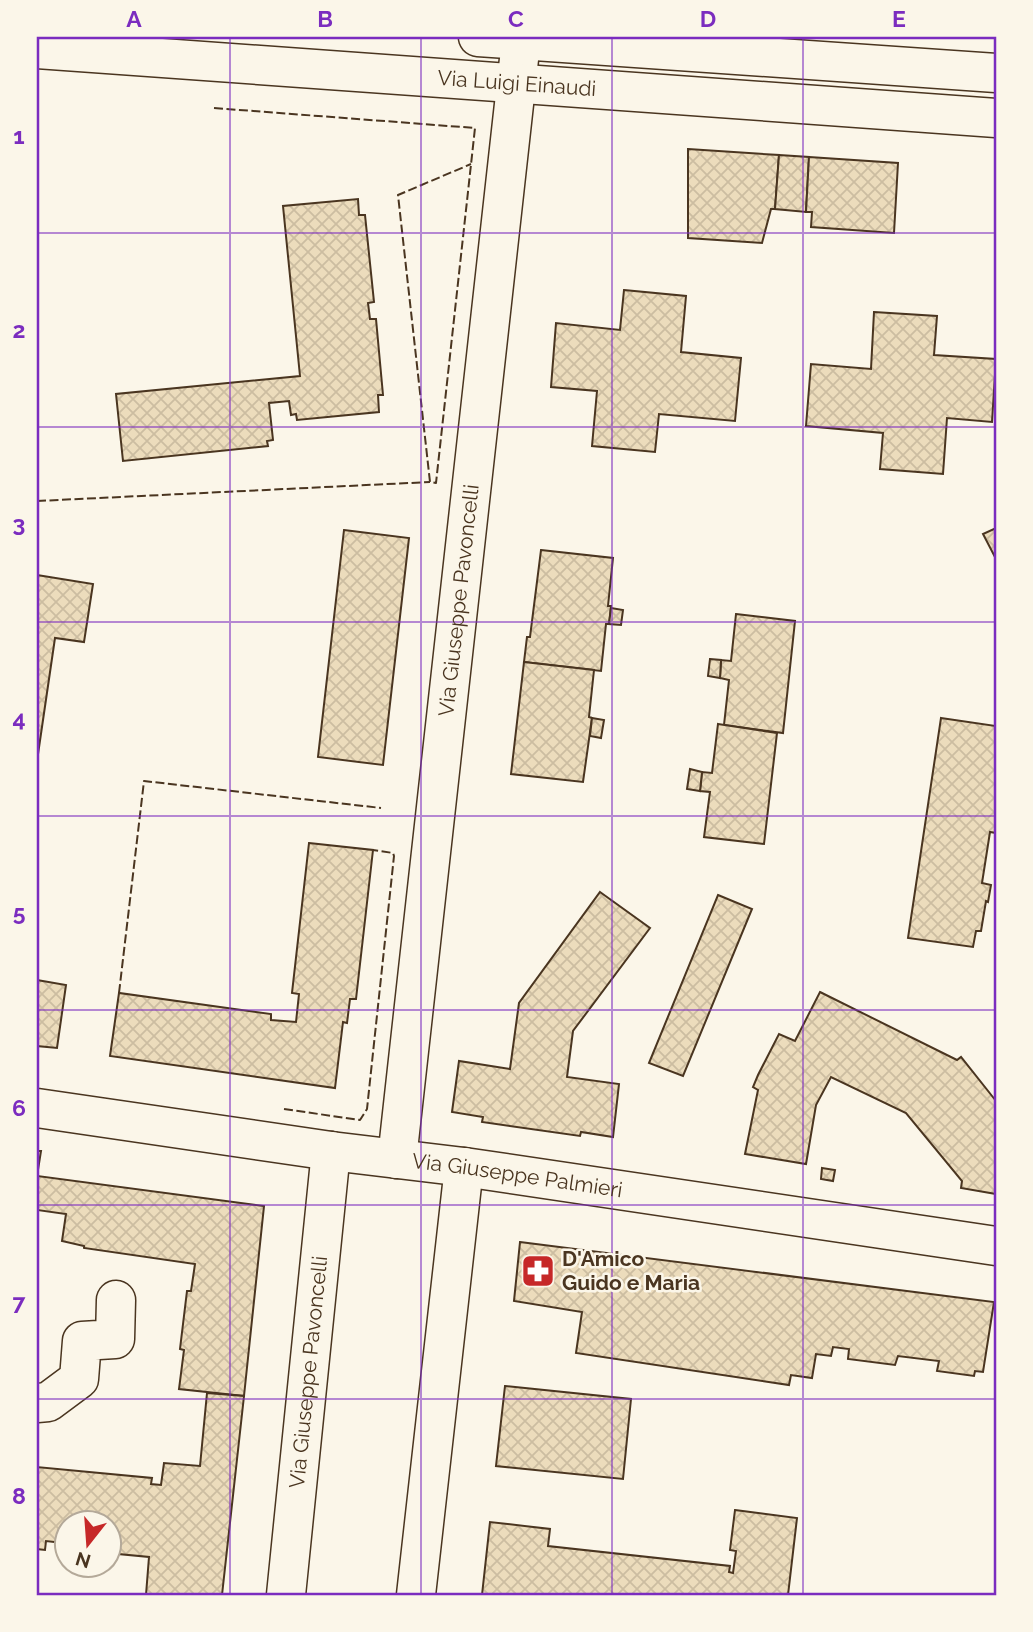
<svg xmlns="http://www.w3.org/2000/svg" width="1033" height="1632" viewBox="0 0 1033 1632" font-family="Raleway,sans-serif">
  <defs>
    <pattern id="building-cross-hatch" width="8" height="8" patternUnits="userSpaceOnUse" patternTransform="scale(1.75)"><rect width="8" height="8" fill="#ecdcbc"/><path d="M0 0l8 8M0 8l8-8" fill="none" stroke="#ccbda1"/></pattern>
  </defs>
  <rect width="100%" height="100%" fill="#fbf6e9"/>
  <g fill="url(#building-cross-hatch)" stroke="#4a3520" stroke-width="2">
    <polygon points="688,149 779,155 775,209 771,209 762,243 688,238"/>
    <polygon points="779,155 809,157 806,212 775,209"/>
    <polygon points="809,157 898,163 894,233 811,227 812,212 806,212"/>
    <polygon points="358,199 359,215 365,215 374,302 368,303 370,319 376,319 383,395 378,395 379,412 297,420 296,414 291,415 289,401 269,403 273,440 267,441 268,446 123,461 116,394 300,376 283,206"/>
    <polygon points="624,290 686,296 681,352 741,358 735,421 659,414 655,452 592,446 597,391 551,387 556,323 620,330"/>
    <polygon points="874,312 937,316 934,355 996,359 992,422 947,418 943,474 880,469 883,433 806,426 811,364 871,369"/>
    <polygon points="996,528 996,559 983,534"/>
    <polygon points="344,530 409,538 383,765 318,757"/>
    <polygon points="541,550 613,558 608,606 611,606 609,624 606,624 601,671 524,662 527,637 530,637"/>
    <polygon points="37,575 93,584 84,642 55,638 37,761"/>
    <polygon points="611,608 623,610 621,625 609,624"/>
    <polygon points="736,614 795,621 783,733 724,725 729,680 720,678 721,660 731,661"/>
    <polygon points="710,659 721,660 720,678 708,676"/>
    <polygon points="524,662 594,670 589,717 592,718 583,782 511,774"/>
    <polygon points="592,718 604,720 601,738 590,736"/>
    <polygon points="941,718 996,726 996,833 990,832 982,883 991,885 988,902 986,901 981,931 976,931 973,947 908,938"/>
    <polygon points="718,724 777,733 764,844 704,837 710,792 700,791 702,772 712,773"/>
    <polygon points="690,769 702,772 700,791 687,789"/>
    <polygon points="309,843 373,850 356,999 350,999 347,1023 343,1022 335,1088 110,1056 119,993 271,1014 271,1020 296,1022 299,994 292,993"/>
    <polygon points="600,892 650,928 573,1031 567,1077 619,1084 613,1137 581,1132 580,1136 482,1122 483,1117 452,1112 459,1061 510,1069 519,1003"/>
    <polygon points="718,895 752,909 683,1076 649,1063"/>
    <polygon points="37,980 66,985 57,1048 37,1046"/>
    <polygon points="820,992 957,1060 961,1057 996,1101 996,1194 961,1188 962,1181 906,1113 831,1077 816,1105 806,1164 745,1154 758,1090 753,1087 758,1075 779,1034 795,1041"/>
    <polygon points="37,1151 41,1151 37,1176 264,1206 244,1396 179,1389 184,1350 180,1349 187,1291 191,1291 195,1264 84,1248 84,1246 62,1241 66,1214 37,1210"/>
    <polygon points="822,1168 835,1170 833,1181 821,1179"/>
    <polygon points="520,1242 994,1302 983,1372 975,1371 974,1376 937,1371 939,1361 898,1356 895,1365 848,1359 849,1349 833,1347 831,1356 816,1354 812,1378 791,1375 789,1385 576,1353 582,1312 514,1301"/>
    <polygon points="505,1386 631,1399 623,1479 496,1466"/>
    <polygon points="207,1393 244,1396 222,1595 146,1595 149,1557 108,1553 108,1524 66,1524 66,1549 63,1549 63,1543 46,1541 45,1550 37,1549 37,1467 152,1478 151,1484 161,1485 164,1463 200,1466"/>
    <polygon points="735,1510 797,1518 788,1595 482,1595 490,1522 550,1529 548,1546 730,1566 729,1572 733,1573 736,1551 730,1550"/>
  </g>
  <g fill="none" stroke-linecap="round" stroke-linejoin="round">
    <defs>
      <g id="minor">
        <path id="s1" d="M37 1108 331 1151 464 1167 996 1246"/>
        <path id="s2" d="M397 1159 521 41"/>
        <polyline points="37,1403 48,1402 79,1379 82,1341 115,1339 116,1300"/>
        <path id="s3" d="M286 1595 331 1151"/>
        <polyline points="416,1595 464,1167"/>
      </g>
      <g id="major">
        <polyline points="478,37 996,73"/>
        <path id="s4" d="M37 49 996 118"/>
      </g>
    </defs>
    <use href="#minor" stroke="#4a3520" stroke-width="41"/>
    <use href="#major" stroke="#4a3520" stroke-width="41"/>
    <use href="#minor" stroke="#fbf6e9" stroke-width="38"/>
    <use href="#major" stroke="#fbf6e9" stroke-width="38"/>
    <g stroke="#4a3520" stroke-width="2" stroke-dasharray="9 3.5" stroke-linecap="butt">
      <polyline points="214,108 475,128 436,483 430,482 398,195 471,164"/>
      <polyline points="37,501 430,482"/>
      <polyline points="119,993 144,781 381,808"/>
      <polyline points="284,1109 360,1120 367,1109 394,856 393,853 373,850"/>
    </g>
  </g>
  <path fill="none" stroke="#7b2cbf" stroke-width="2" stroke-opacity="0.55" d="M230 37V1595M421 37V1595M612 37V1595M803 37V1595M37 233H996M37 427H996M37 622H996M37 816H996M37 1010H996M37 1205H996M37 1399H996"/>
  <defs>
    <symbol id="pharmacy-square" viewBox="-11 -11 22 22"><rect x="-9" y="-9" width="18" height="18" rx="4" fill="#c62828" stroke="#fbf6e9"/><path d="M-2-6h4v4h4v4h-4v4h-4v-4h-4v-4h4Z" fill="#fff"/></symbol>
  </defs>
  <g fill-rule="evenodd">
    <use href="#pharmacy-square" x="519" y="1252" width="38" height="38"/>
  </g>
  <g text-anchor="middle" stroke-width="5" stroke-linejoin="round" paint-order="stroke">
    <g font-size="21" fill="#4a3520" stroke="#fbf6e9">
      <text dy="7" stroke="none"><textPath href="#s4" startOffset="481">Via Luigi Einaudi</textPath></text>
      <text dy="7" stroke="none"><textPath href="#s2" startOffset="562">Via Giuseppe Pavoncelli</textPath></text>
      <text dy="7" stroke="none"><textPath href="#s1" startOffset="485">Via Giuseppe Palmieri</textPath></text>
      <text dy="7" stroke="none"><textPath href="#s3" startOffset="224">Via Giuseppe Pavoncelli</textPath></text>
    </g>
    <g font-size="21" font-weight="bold" fill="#4a3520" stroke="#fbf6e9" text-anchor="start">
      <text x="562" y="1266">D'Amico<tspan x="562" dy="24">Guido e Maria</tspan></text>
    </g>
  </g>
  <rect width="1033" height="1632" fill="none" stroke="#fbf6e9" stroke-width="77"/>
  <g transform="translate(88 1544) rotate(197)"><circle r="33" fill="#fbf6e9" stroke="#b4a999" stroke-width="2"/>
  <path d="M0-5L12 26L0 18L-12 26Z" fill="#c62828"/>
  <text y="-10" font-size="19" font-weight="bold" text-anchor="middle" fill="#4a3520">N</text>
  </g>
  <rect x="38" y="38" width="957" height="1556" fill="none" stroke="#7b2cbf" stroke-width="2.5"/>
  <g font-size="23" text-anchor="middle" font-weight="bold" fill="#7b2cbf">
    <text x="134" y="27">A</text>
    <text x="325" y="27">B</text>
    <text x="516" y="27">C</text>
    <text x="708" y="27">D</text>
    <text x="899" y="27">E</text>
    <text x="19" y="144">1</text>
    <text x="19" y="338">2</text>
    <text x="19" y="532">3</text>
    <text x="19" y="727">4</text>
    <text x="19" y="921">5</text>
    <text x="19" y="1116">6</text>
    <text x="19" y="1310">7</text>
    <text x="19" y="1504">8</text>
  </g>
</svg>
